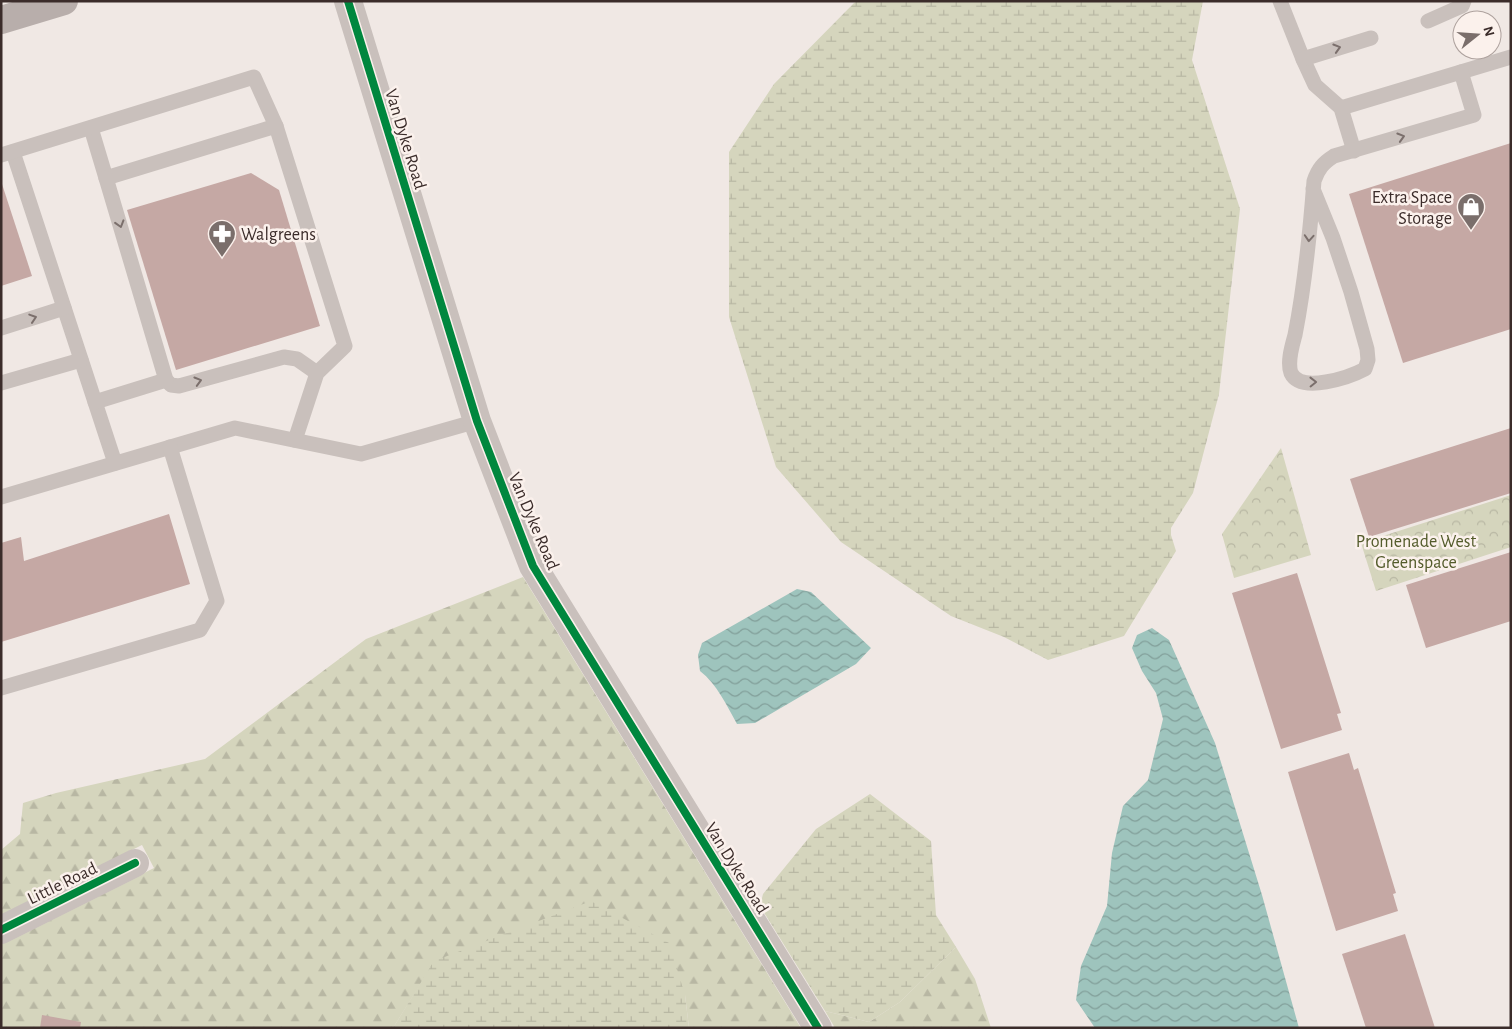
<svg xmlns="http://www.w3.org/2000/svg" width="1512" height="1029" viewBox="0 0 1512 1029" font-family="'Alegreya Sans',sans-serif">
  <defs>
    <pattern id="forest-firs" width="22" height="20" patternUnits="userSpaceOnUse" patternTransform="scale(1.25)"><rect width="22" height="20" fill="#d5d5bd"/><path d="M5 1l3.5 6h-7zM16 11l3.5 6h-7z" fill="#b8b7a3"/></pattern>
    <pattern id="wetland-marsh" width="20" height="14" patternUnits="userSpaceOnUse" patternTransform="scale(1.25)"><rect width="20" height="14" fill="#d5d5bd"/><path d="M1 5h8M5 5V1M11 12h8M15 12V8" fill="none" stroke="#b8b7a3"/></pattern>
    <pattern id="park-crowns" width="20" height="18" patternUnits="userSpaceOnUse" patternTransform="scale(1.25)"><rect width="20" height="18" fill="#d5d5bd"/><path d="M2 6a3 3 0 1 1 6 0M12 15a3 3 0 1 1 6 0" fill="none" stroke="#b8b7a3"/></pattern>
    <pattern id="water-waves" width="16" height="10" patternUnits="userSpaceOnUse" patternTransform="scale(1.25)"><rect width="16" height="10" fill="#9ec4bd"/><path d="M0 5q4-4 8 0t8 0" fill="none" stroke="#829f9a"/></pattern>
  </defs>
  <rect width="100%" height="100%" fill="#f0e8e4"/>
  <g fill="url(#forest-firs)">
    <polygon points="523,577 801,1028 689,1028 685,995 435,961 393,1028 1,1028 1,944 154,868 142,845 1,915 1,850 20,834 23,803 56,793 205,759 366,639"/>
    <polygon points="956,947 975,979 991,1028 835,1028 825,1011 869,1022 900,1002"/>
  </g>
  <g fill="url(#wetland-marsh)">
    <polygon points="858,1 1203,1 1192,60 1240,209 1219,394 1193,493 1171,528 1171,535 1176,551 1124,636 1048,660 1004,637 951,616 841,542 776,467 729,317 729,152 774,84 854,3"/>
    <polygon points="870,794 931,841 936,915 956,947 900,1002 869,1022 825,1011 760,906 763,894 816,829"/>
    <polygon points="591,901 669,943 685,995 689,1028 393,1028 434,961"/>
  </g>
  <g fill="url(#park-crowns)">
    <polygon points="1281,448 1311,555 1234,578 1222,534"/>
    <polygon points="1511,495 1511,547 1376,591 1361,543"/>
  </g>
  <g fill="url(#water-waves)">
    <path d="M797 589 811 592 871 648 856 664 755 723 737 724C727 706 717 684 700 671L698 655 702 643Z"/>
    <polygon points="1152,628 1169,640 1215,743 1262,895 1299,1028 1095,1028 1076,1000 1081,966 1107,906 1112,853 1123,806 1148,780 1163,719 1156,693 1142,671 1132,648 1137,635"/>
  </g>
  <g fill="#c5a8a4">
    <polygon points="1511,143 1511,329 1403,363 1349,194"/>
    <polygon points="251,173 279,190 320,326 176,370 127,210"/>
    <polygon points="1,181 32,276 1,286"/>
    <polygon points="1511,428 1511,493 1369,537 1350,479"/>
    <polygon points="169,514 190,584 1,642 1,543 21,537 24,561"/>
    <polygon points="1511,552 1511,621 1426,648 1406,585"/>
    <polygon points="1297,573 1341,713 1337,714 1342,730 1281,749 1232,593"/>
    <polygon points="1349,753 1354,770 1358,768 1396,893 1393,894 1398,911 1336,931 1288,772"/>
    <polygon points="1405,934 1435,1028 1366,1028 1342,954"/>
    <polygon points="42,1015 81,1022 80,1028 40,1028"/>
  </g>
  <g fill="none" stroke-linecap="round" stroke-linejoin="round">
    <g stroke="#c9c0bc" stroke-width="15">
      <polyline points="1280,1 1303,59 1315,85 1341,108 1354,151"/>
      <polyline points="1428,21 1462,6 1464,1"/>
      <polyline points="1303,59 1371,38"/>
      <polyline points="1341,108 1511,57"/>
      <polyline points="91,128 106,178 276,126"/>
      <polyline points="13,152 115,463"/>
      <polyline points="1,155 254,77 276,126 345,346 317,373 295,440"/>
      <polyline points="106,178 166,380 171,385 179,386 284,357 297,359 317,373"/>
      <path d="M1313 189 1333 238 1351 292 1367 349 1368 360 1365 369C1350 377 1301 394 1291 373 1287 362 1292 346 1295 335 1305 284 1310 233 1314 181 1318 169 1323 163 1334 156L1474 115 1461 72"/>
      <polyline points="1,328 64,308"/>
      <polyline points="1,383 81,360"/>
      <polyline points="95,402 166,380"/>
      <polyline points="1,497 235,428 361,454 477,421"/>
      <polyline points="1,688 200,630 217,601 170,447"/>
    </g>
    <polyline stroke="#c9c0bc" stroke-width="28" points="1,930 135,863"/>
    <polyline stroke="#c9c0bc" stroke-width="28" points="348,1 477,421 533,566 818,1028"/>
    <polyline stroke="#b8aeab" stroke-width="28" points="1,20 64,1"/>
    <defs>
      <g id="cycleway">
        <polyline points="348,1 477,421 533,566 818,1028"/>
        <polyline points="1,930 135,863"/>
      </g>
    </defs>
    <use href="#cycleway" stroke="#fbf1ec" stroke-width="11"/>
    <use href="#cycleway" stroke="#00873e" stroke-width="8"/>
  </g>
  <defs><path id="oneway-chevron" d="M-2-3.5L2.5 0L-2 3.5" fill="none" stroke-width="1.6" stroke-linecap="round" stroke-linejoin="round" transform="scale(1.25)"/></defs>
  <g stroke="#7b6f6c">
    <use href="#oneway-chevron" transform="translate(1337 48) rotate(-17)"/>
    <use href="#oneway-chevron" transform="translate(1401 137) rotate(-17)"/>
    <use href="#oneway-chevron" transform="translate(120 224) rotate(73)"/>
    <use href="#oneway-chevron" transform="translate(1309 238) rotate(94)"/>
    <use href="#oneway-chevron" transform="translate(33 318) rotate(-18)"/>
    <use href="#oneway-chevron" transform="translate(198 381) rotate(-16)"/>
    <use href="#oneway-chevron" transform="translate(1313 382) rotate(-1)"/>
  </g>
  <defs>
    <symbol id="shop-pin" viewBox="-11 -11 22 30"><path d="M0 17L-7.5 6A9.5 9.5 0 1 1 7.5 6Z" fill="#7a6e6b" stroke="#fbf1ec"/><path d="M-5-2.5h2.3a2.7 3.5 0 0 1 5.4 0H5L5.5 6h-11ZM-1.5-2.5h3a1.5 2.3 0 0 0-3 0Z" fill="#fff"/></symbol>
    <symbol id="pharmacy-pin" viewBox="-11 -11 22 30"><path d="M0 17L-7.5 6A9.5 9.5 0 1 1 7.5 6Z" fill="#7a6e6b" stroke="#fbf1ec"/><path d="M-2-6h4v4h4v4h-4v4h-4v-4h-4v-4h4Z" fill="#fff"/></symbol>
  </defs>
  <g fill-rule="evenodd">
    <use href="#shop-pin" x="1455" y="191" width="32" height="43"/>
    <use href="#pharmacy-pin" x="206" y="218" width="32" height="43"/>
  </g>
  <g text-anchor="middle" stroke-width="5" stroke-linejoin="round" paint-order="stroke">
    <g font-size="18" fill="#3b2c2a" stroke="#fbf1ec">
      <text transform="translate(406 139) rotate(73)" y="6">Van Dyke Road</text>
      <text transform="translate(534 521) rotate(67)" y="6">Van Dyke Road</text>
      <text transform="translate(737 868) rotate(58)" y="6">Van Dyke Road</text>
      <text transform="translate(62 883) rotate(-26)" y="6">Little Road</text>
    </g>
    <g font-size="18" fill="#3b2c2a" stroke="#fbf1ec" text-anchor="end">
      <text x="1452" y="203">Extra Space<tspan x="1452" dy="21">Storage</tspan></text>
      <text x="241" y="240" text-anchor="start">Walgreens</text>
    </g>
    <g font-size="18" fill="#535b2b" stroke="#fbf1ec">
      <text x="1416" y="547">Promenade West<tspan x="1416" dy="21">Greenspace</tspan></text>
    </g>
  </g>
  <rect width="1512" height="1029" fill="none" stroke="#3b2c2a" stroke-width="5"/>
  <g transform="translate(1477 35) rotate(73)"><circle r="24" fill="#fbf1ec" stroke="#aea29e"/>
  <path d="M0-4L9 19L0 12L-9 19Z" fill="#7a6e6b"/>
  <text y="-8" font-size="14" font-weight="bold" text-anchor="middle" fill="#3b2c2a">N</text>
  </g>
</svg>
